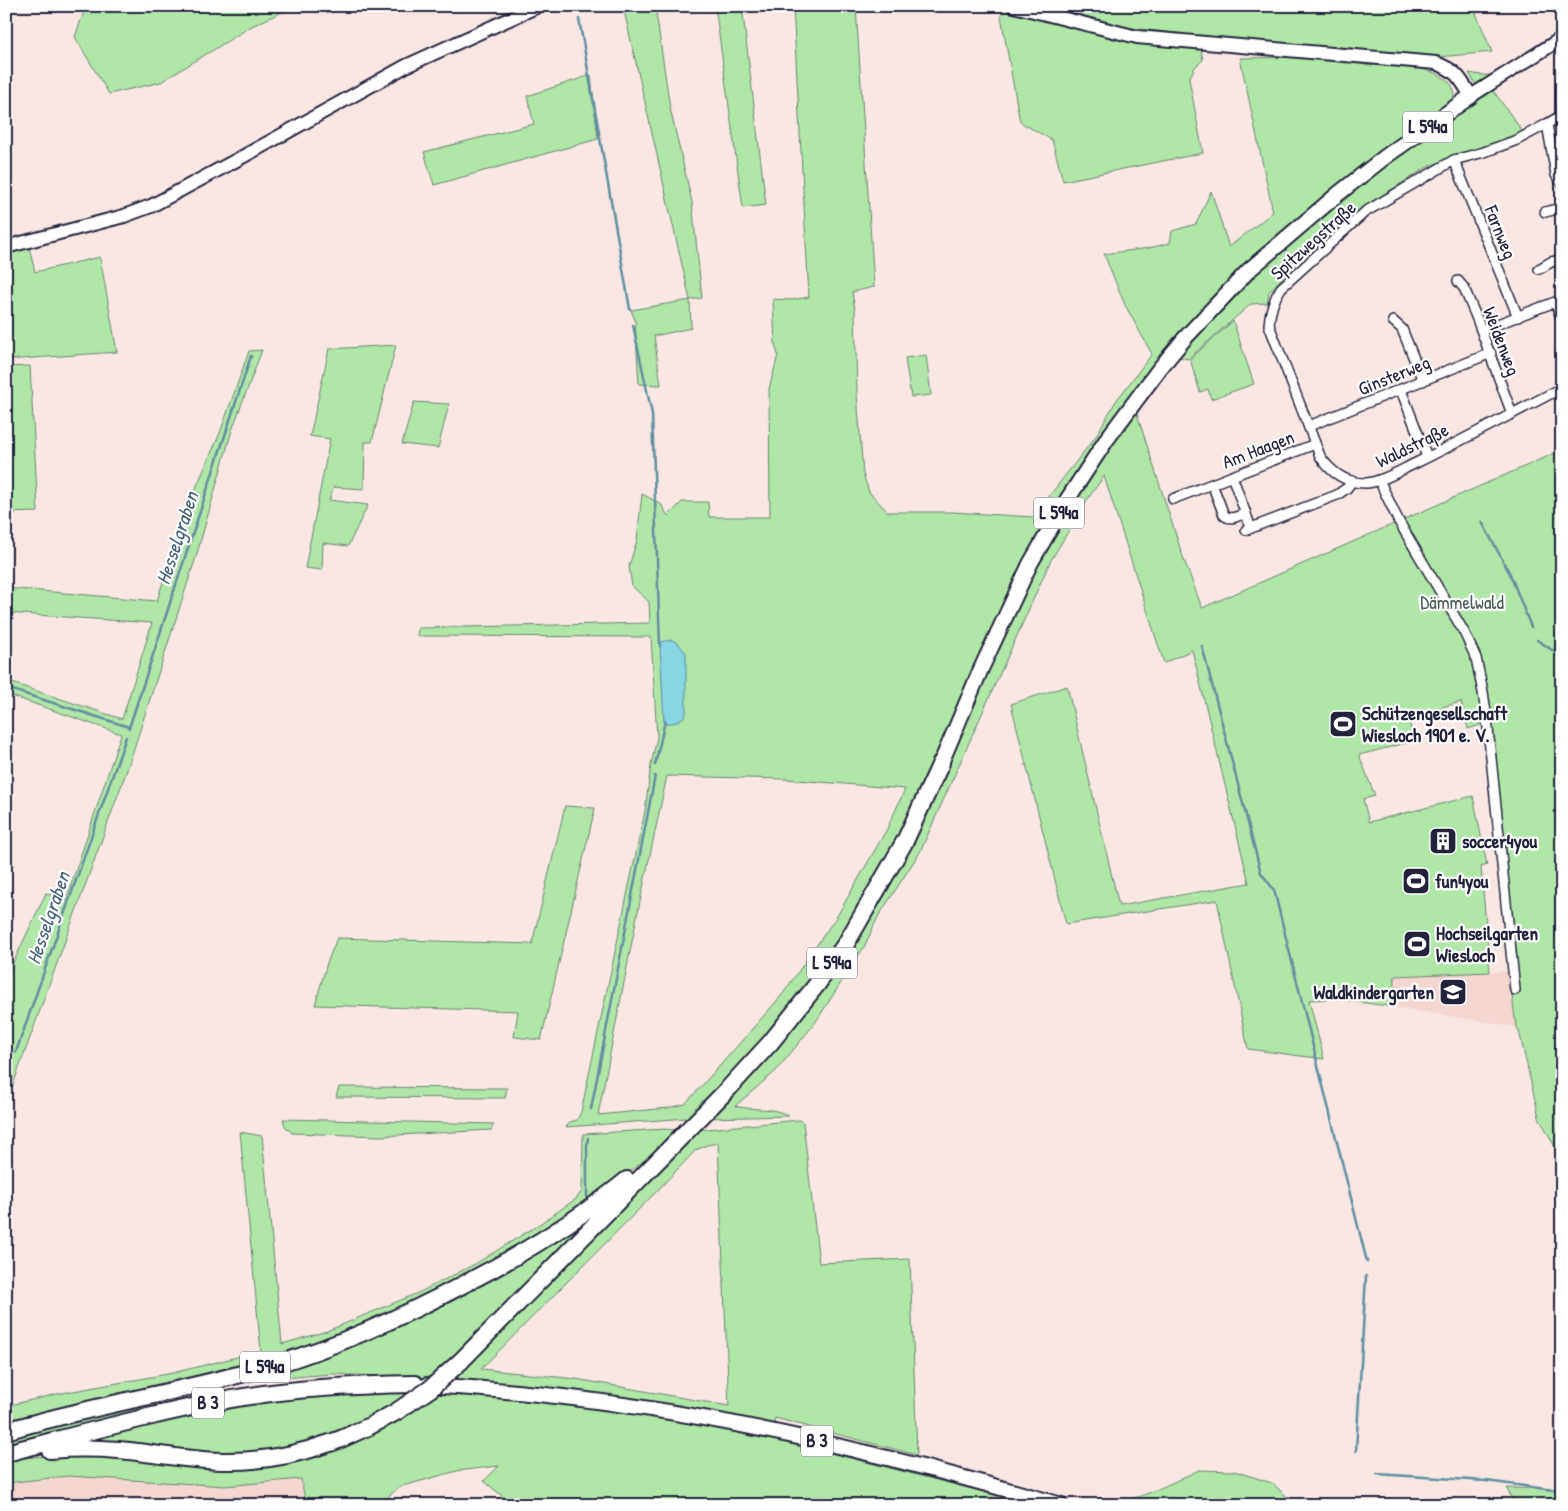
<svg xmlns="http://www.w3.org/2000/svg" width="1568" height="1511" viewBox="0 0 1568 1511" font-family="'Patrick Hand',sans-serif">
  <rect width="100%" height="100%" fill="#f9e7e4"/>
  <filter id="ink" filterUnits="userSpaceOnUse"><feTurbulence type="fractalNoise" baseFrequency=".02" numOctaves="2"/><feDisplacementMap in="SourceGraphic" scale="10" xChannelSelector="R" yChannelSelector="G"/><feConvolveMatrix kernelMatrix="1 2 1 2 8 2 1 2 1" color-interpolation-filters="sRGB"/></filter>
  <g filter="url(#ink)">
    <g fill="#f4d6d1">
      <polygon points="1509,971 1516,1027 1394,1007 1395,976"/>
      <polygon points="68,1476 225,1486 301,1479 306,1505 6,1505 6,1483"/>
    </g>
    <g fill="#b0e6a8" stroke="#698472" fill-rule="evenodd">
      <polygon points="86,6 295,6 252,26 161,82 109,94 75,37"/>
      <polygon points="623,6 655,6 670,108 692,202 702,298 690,300 691,328 654,336 661,385 639,384 635,320 631,310 690,300"/>
      <polygon points="715,6 742,6 766,205 743,208"/>
      <path d="M793 6 856 7 874 287 852 292 855 310 857 393 863 474 869 492 888 512H952L1033 517 1096 436 1116 401 1152 354 1125 305 1104 254 1149 248 1170 243 1172 231 1196 224 1211 191 1229 247 1273 212 1240 58 1320 57 1372 66 1376 63C1397 66 1443 66 1453 88 1455 93 1453 99 1453 104L1195 318 1151 368 1104 433 1073 482 915 807 843 936 773 1033 713 1097 688 1118 566 1127 570 1122 577 1120 581 1112 645 811 651 765 657 737 651 637 417 636 418 628 650 623 649 602 632 586 629 566 637 540 642 494 661 504 668 516 682 502H708L709 517H770L769 389 778 355 775 344 773 299 791 300 809 297ZM667 776 784 779 905 789 887 829 837 916 782 995 717 1069 685 1104 668 1108 598 1115 638 911Z"/>
      <polygon points="1047,6 1473,6 1492,52 1439,57 1225,39 1132,28"/>
      <polygon points="1002,11 1038,18 1103,36 1156,45 1201,49 1203,60 1195,67 1189,79 1203,153 1063,181 1052,140 1020,122 1001,16"/>
      <polygon points="1469,73 1481,75 1492,75 1476,85"/>
      <polygon points="591,75 598,139 434,185 424,152 534,124 527,96"/>
      <polygon points="1492,89 1523,132 1490,146 1429,166 1365,206 1295,264 1269,292 1267,303 1251,304 1188,359 1176,356 1256,272 1388,161"/>
      <polygon points="29,247 35,272 100,257 117,352 6,360 6,253"/>
      <polygon points="1233,321 1254,384 1211,399 1208,389 1200,392 1190,359"/>
      <polygon points="396,345 372,442 365,442 364,489 334,487 329,500 368,505 348,546 323,543 322,570 305,568 330,439 310,436 329,349"/>
      <polygon points="262,350 232,430 196,557 127,770 6,1104 6,978 46,893 66,900 121,734 6,694 6,681 122,719 152,623 6,613 6,588 157,601 182,520 220,433 249,351"/>
      <polygon points="926,355 931,395 911,397 905,358"/>
      <polygon points="30,366 38,512 6,513 6,367"/>
      <polygon points="414,402 449,404 438,448 402,444"/>
      <path d="M1135 408 1182 554 1202 608 1544 458 1562 449V1160L1539 1117 1519 1031 1516 1027 1509 971 1490 722 1468 729 1461 702 1408 716 1414 741 1359 755 1375 796 1363 799 1369 822 1473 796 1487 865 1481 867 1490 972 1395 976 1394 1007 1338 999 1309 1000 1324 1059 1248 1049 1217 900 1066 924 1011 704 1067 686 1119 906 1249 883 1192 650 1164 663 1104 476 1085 503 1050 562 920 852 878 917 864 947 815 1023 776 1071 735 1106C754 1111 772 1106 789 1116L708 1118 833 972 1035 570 1066 514Z"/>
      <polygon points="565,806 595,808 541,1040 514,1037 518,1011 315,1005 327,963 337,938 532,944"/>
      <polygon points="339,1087 507,1088 505,1098 336,1097"/>
      <polygon points="283,1119 494,1124 491,1130 380,1136 292,1133 285,1126"/>
      <path d="M799 1120 803 1122 819 1263 910 1259 917 1455 775 1418 774 1426 520 1386 452 1379 697 1130ZM718 1143 729 1406 576 1379 481 1369 656 1192 696 1150 707 1145Z"/>
      <polygon points="665,1129 675,1130 653,1153 598,1197 479,1272 337,1338 228,1372 6,1420 6,1406 57,1394 173,1373 261,1351 240,1132 262,1136 282,1344 327,1331 420,1292 475,1264 535,1227 576,1199 582,1191 583,1134"/>
      <polygon points="624,1190 435,1378 331,1374 239,1382 390,1331 453,1301 506,1273"/>
      <path d="M439 1391 576 1404 654 1415 718 1427 795 1444 1035 1505H747L716 1501V1505H513L484 1481 499 1466 457 1471 399 1487 379 1505H306L301 1479 225 1486 68 1476 6 1483V1462L24 1458 69 1454H102L202 1467 241 1466 270 1463 308 1456 344 1443 400 1417 420 1406 393 1404 347 1430 322 1442 294 1449 262 1455 226 1457 177 1455 125 1445 96 1443 56 1445C130 1427 204 1406 280 1398 332 1392 386 1394 439 1391Z"/>
      <polygon points="201,1400 6,1450 6,1438 87,1418 138,1408"/>
      <path d="M1199 1470 1234 1471 1272 1483 1296 1505H1108C1141 1499 1169 1484 1199 1470Z"/>
      <polygon points="1507,1488 1562,1489 1562,1505 1514,1505"/>
      <polygon points="466,1499 486,1505 439,1505"/>
    </g>
    <polygon fill="#86d6e3" stroke="#5e8ea0" points="672,640 678,643 686,653 686,715 677,722 665,724 664,723 660,645 660,642"/>
    <g fill="none" stroke-linecap="round" stroke-linejoin="round">
      <g stroke="#5e8ea0" stroke-width="2.5">
        <polyline points="579,19 630,309"/>
        <polyline points="633,325 652,414 660,646"/>
        <polyline points="1482,522 1510,574 1531,627"/>
        <polyline points="1537,640 1552,650 1562,654"/>
        <polyline points="1202,646 1261,873 1274,890 1367,1262"/>
        <polyline points="6,688 129,727"/>
        <polyline points="129,728 251,356"/>
        <polyline points="655,765 665,721"/>
        <polyline points="16,1052 126,737"/>
        <polyline points="6,1080 11,1066"/>
        <polyline points="591,1109 655,776"/>
        <polyline points="587,1197 587,1146 588,1138"/>
        <polyline points="1356,1451 1366,1276"/>
        <polyline points="1377,1474 1486,1481 1562,1491"/>
      </g>
      <defs>
        <g id="street">
          <path d="M1562 115 1547 124 1517 140 1484 152 1454 160 1365 212 1281 288C1273 300 1270 311 1269 325L1320 456C1330 472 1347 484 1367 483 1384 481 1401 470 1416 463 1465 439 1513 413 1562 388"/>
          <polyline points="1547,124 1556,175 1562,183"/>
          <polyline points="1454,160 1518,317"/>
          <polyline points="1545,212 1562,208"/>
          <polyline points="1539,269 1551,262 1562,259"/>
          <polyline points="1458,281 1464,288 1477,319 1512,414"/>
          <polyline points="1393,321 1402,329 1423,381"/>
          <polyline points="1482,330 1555,302 1562,320"/>
          <polyline points="1401,390 1427,457"/>
          <polyline points="1309,426 1491,353"/>
          <polyline points="1232,476 1251,528"/>
          <polyline points="1379,480 1398,520 1464,632 1476,658 1483,692 1487,719 1515,990"/>
          <path d="M1212 484 1224 515C1230 521 1238 516 1246 513"/>
          <polyline points="1173,499 1315,444"/>
          <polyline points="1246,530 1337,495 1347,488 1352,481"/>
        </g>
        <g id="secondary">
          <path d="M1014 6 1137 37 1436 63C1457 71 1460 78 1471 96L1562 38"/>
          <polyline points="6,247 124,216 151,206 244,156 406,66 538,6"/>
        </g>
        <g id="primary">
          <polyline points="941,763 981,669 1030,564 1067,500 1107,439 1160,368 1185,338 1249,270 1338,194 1385,157 1471,96"/>
          <path d="M427 1385C551 1392 676 1410 798 1437 886 1456 974 1480 1061 1505"/>
        </g>
        <g id="highway">
          <polyline points="461,1361 728,1089 771,1042 818,983 847,942 905,841 941,763"/>
          <path d="M6 1431C94 1405 186 1391 274 1365 341 1345 406 1315 468 1282 524 1253 578 1220 627 1180"/>
          <path d="M50 1450C73 1448 96 1448 119 1450 153 1453 187 1460 221 1461 257 1462 296 1455 330 1443 343 1439 355 1432 368 1427"/>
          <path d="M6 1453C81 1434 156 1413 232 1399 292 1388 354 1385 415 1384"/>
        </g>
      </defs>
      <use href="#street" stroke="#22223b" stroke-width="12"/>
      <use href="#secondary" stroke="#22223b" stroke-width="16"/>
      <use href="#primary" stroke="#22223b" stroke-width="18"/>
      <use href="#highway" stroke="#22223b" stroke-width="20"/>
      <use href="#street" stroke="#fff" stroke-width="9"/>
      <use href="#secondary" stroke="#fff" stroke-width="12"/>
      <use href="#primary" stroke="#fff" stroke-width="14"/>
      <use href="#highway" stroke="#fff" stroke-width="16"/>
      <defs>
        <polyline id="highway-bridge" points="368,1427 396,1412 430,1389 461,1361"/>
      </defs>
      <use href="#highway-bridge" stroke="#22223b" stroke-width="20" stroke-linecap="butt"/>
      <use href="#highway-bridge" stroke="#fff" stroke-width="16"/>
    </g>
  </g>
  <defs>
    <symbol id="stadium-square" viewBox="-11 -11 22 22"><rect x="-9" y="-9" width="18" height="18" rx="4" fill="#22223b" stroke="#fff"/><path d="M0-5a6.5 5 0 1 0 0 10a6.5 5 0 1 0 0-10ZM-3.5-1.8h7v3.6h-7Z" fill="#fff"/></symbol>
    <symbol id="building-square" viewBox="-11 -11 22 22"><rect x="-9" y="-9" width="18" height="18" rx="4" fill="#22223b" stroke="#fff"/><path d="M-4-6H4V6H1V3H-1V6H-4ZM-2.5-4.3h1.7v1.8h-1.7ZM.8-4.3h1.7v1.8H.8ZM-2.5-1h1.7V.8h-1.7ZM.8-1h1.7V.8H.8Z" fill="#fff"/></symbol>
    <symbol id="school-square" viewBox="-11 -11 22 22"><rect x="-9" y="-9" width="18" height="18" rx="4" fill="#22223b" stroke="#fff"/><path d="M0-5L7-2L0 1L-7-2ZM-4 1L0 2.5L4 1V4Q0 6-4 4Z" fill="#fff"/></symbol>
  </defs>
  <g fill-rule="evenodd">
    <use href="#stadium-square" x="1327" y="708" width="32" height="32"/>
    <use href="#building-square" x="1427" y="825" width="32" height="32"/>
    <use href="#stadium-square" x="1400" y="865" width="32" height="32"/>
    <use href="#stadium-square" x="1401" y="928" width="32" height="32"/>
    <use href="#school-square" x="1437" y="976" width="32" height="32"/>
  </g>
  <g text-anchor="middle" stroke-width="4.5" stroke-linejoin="round" paint-order="stroke">
    <g fill="#fff" stroke="#646476" stroke-width="1">
      <rect x="1403" y="111.5" width="50" height="31" rx="4"/>
      <rect x="1034" y="497.5" width="50" height="31" rx="4"/>
      <rect x="807" y="947.5" width="50" height="31" rx="4"/>
      <rect x="240" y="1351.5" width="50" height="31" rx="4"/>
      <rect x="192" y="1387.5" width="32" height="31" rx="4"/>
      <rect x="801" y="1425.5" width="32" height="31" rx="4"/>
    </g>
    <g font-size="18" font-weight="bold" fill="#22223b">
      <text x="1428" y="133">L 594a</text>
      <text x="1059" y="519">L 594a</text>
      <text x="832" y="969">L 594a</text>
      <text x="265" y="1373">L 594a</text>
      <text x="208" y="1409">B 3</text>
      <text x="817" y="1447">B 3</text>
    </g>
    <g font-size="19" fill="#22223b" stroke="#fff">
      <text transform="translate(1501 232) rotate(68)" y="7">Farnweg</text>
      <text transform="translate(1313 240) rotate(-42)" y="7">Spitzwegstraße</text>
      <text transform="translate(1502 341) rotate(69)" y="7">Weidenweg</text>
      <text transform="translate(1394 375) rotate(-22)" y="7">Ginsterweg</text>
      <text transform="translate(1412 445) rotate(-26)" y="7">Waldstraße</text>
      <text transform="translate(1258 449) rotate(-21)" y="7">Am Haagen</text>
    </g>
    <g font-size="19" fill="#4d5d5c" stroke="#fff">
      <text x="1462" y="609">Dämmelwald</text>
    </g>
    <g font-size="19" font-weight="bold" fill="#22223b" stroke="#fff" text-anchor="start">
      <text x="1362" y="720">Schützengesellschaft<tspan x="1362" dy="22">Wiesloch 1901 e. V.</tspan></text>
      <text x="1462" y="848">soccer4you</text>
      <text x="1435" y="888">fun4you</text>
      <text x="1436" y="940">Hochseilgarten<tspan x="1436" dy="22">Wiesloch</tspan></text>
      <text x="1434" y="999" text-anchor="end">Waldkindergarten</text>
    </g>
    <g font-size="20" font-style="italic" fill="#456176" stroke="#fff">
      <text transform="translate(177 538) rotate(-72)" y="7">Hesselgraben</text>
      <text transform="translate(48 918) rotate(-71)" y="7">Hesselgraben</text>
    </g>
  </g>
  <rect width="1568" height="1511" fill="none" stroke="#fff" stroke-width="25"/>
  <rect x="12" y="12" width="1543" height="1486" fill="none" stroke="#22223b" stroke-width="2" filter="url(#ink)"/>
</svg>
